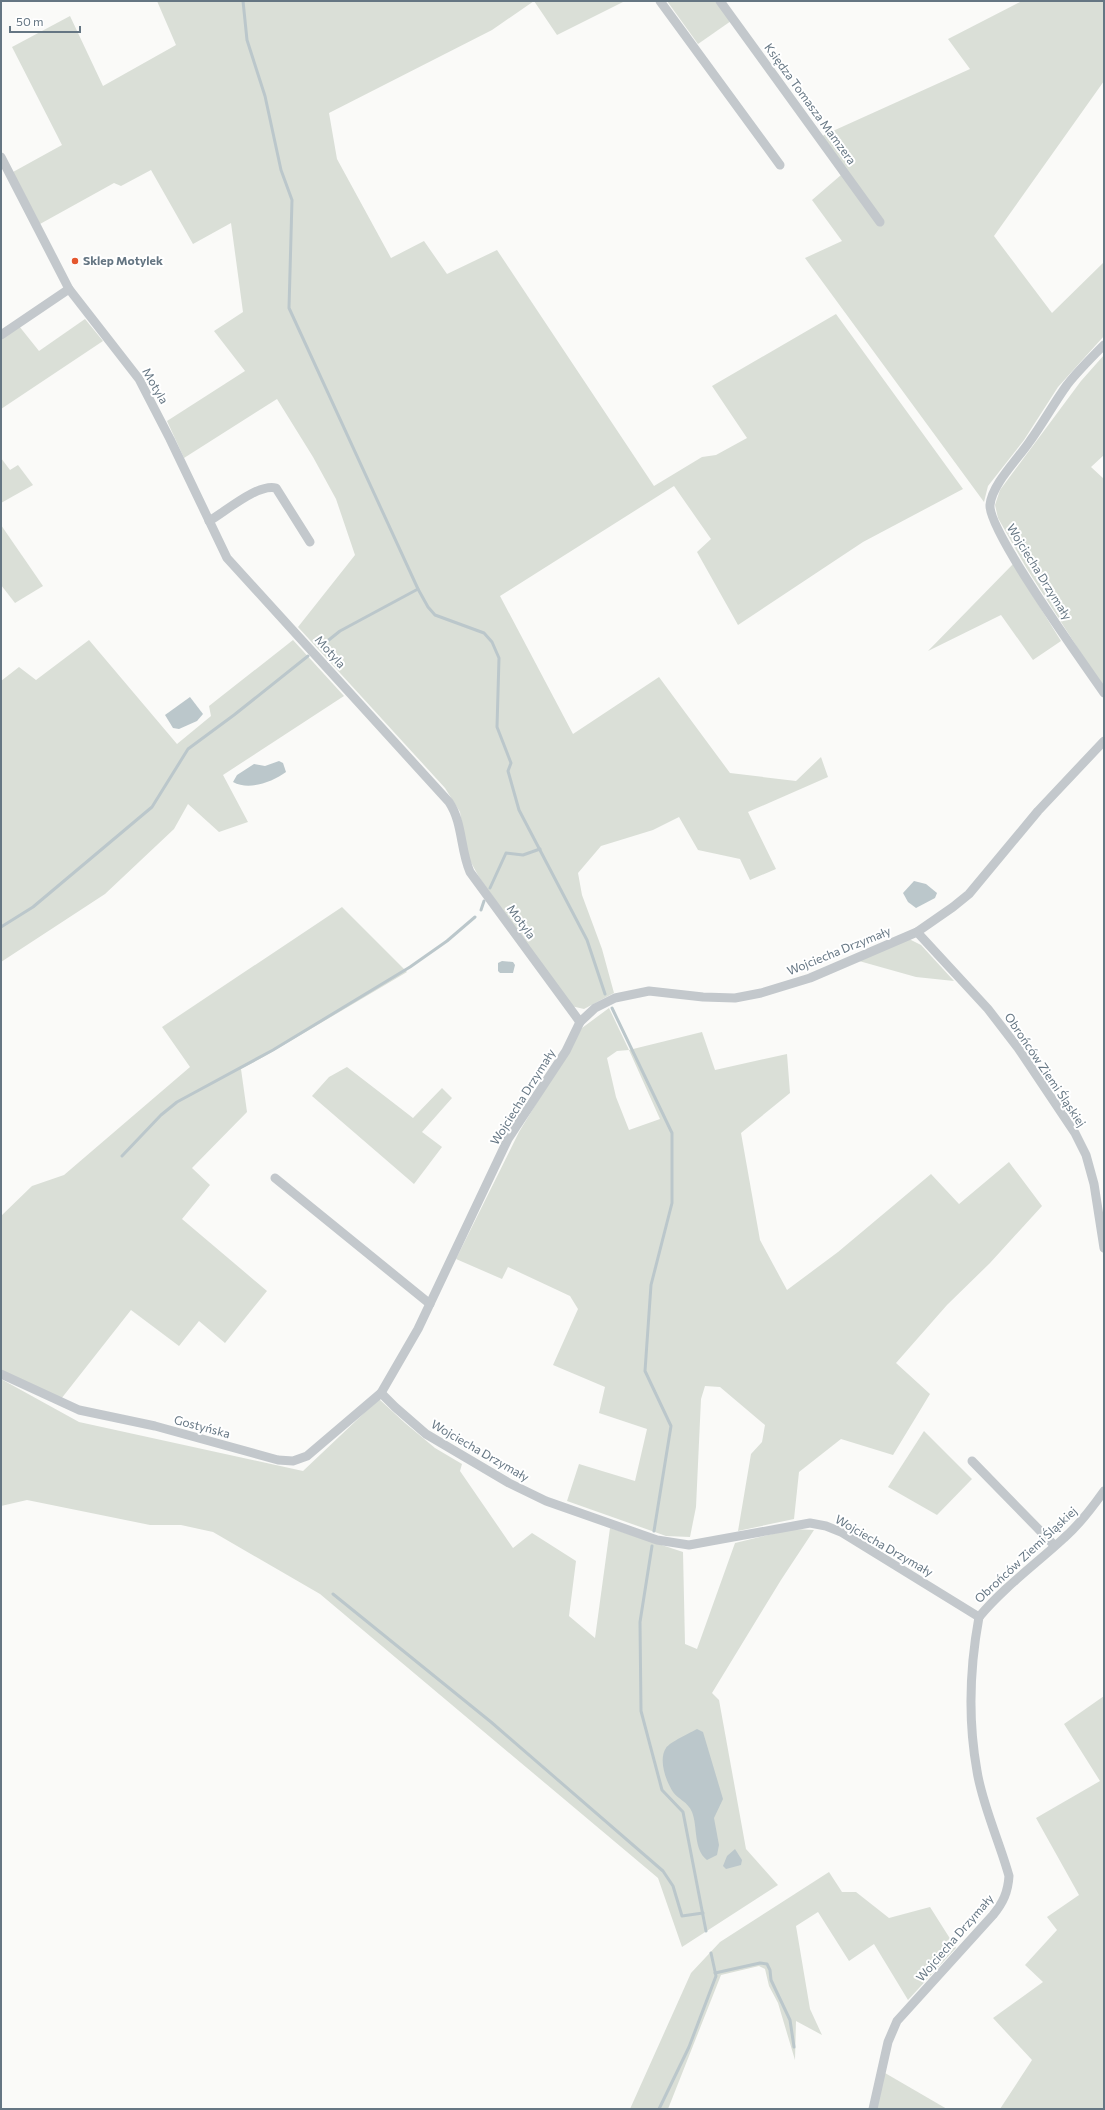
<svg xmlns="http://www.w3.org/2000/svg" width="1105" height="2110" viewBox="0 0 1105 2110" font-family="Commissioner,sans-serif">
  <rect width="100%" height="100%" fill="#fafaf8"/>
  <g fill="#dadfd7" fill-rule="evenodd">
    <polygon points="157,1 625,1 557,35 534,1 492,30 329,113 337,159 391,258 424,241 447,274 497,250 654,486 702,457 716,455 747,438 712,386 836,314 963,489 863,542 738,625 697,552 711,539 674,486 500,596 573,734 659,677 730,773 796,781 821,757 828,777 748,812 776,869 750,880 740,859 698,850 679,817 653,830 601,846 578,873 582,895 602,949 614,993 584,1009 571,1006 479,877 467,855 460,812 445,788 298,627 355,555 336,499 313,457 277,399 184,458 167,421 245,371 214,331 243,312 231,223 193,244 151,170 121,186 114,183 40,224 13,172 62,145 12,47 70,16 103,86 176,45"/>
    <polygon points="667,1 716,1 731,21 698,44"/>
    <polygon points="1022,1 1104,1 1104,81 994,236 1052,313 1104,262 1104,336 1058,387 1024,440 988,486 984,502 805,258 842,241 812,200 841,175 817,141 824,135 970,69 948,39"/>
    <polygon points="85,319 103,341 1,409 1,337 19,326 39,351"/>
    <polygon points="1104,355 1104,455 1091,467 1104,479 1104,689 1027,569 998,518 995,505 1000,490 1081,381"/>
    <polygon points="1,458 10,470 18,465 33,485 1,503"/>
    <polygon points="1,525 43,586 15,603 1,585"/>
    <polygon points="1013,564 1061,641 1033,660 1001,615 928,651"/>
    <polygon points="89,640 177,744 211,716 209,706 293,640 344,696 223,775 248,822 219,832 188,804 174,829 105,894 1,962 1,681 19,667 36,680"/>
    <polygon points="342,907 407,972 265,1056 241,1069 247,1112 192,1168 210,1185 182,1219 267,1291 225,1343 199,1321 179,1346 131,1310 61,1399 1,1370 1,1216 32,1186 64,1175 190,1067 162,1027"/>
    <polygon points="909,939 921,945 954,981 916,977 859,961"/>
    <path d="M609 1008 629 1050 702 1032 715 1070 787 1054 790 1093 741 1133 760 1240 787 1290 838 1252 931 1174 959 1204 1009 1162 1042 1206 990 1263 947 1305 896 1363 930 1394 893 1455 841 1439 799 1472 794 1519 738 1531 751 1454 762 1442 765 1425 720 1387 705 1386 701 1399 696 1507 690 1537 666 1536 567 1501 579 1464 635 1481 647 1429 599 1413 605 1387 553 1365 578 1309 570 1296 508 1267 502 1279 456 1259 519 1132 582 1028ZM629 1050 660 1119 629 1130 616 1097 607 1058 617 1051Z"/>
    <polygon points="347,1067 413,1118 442,1088 452,1098 422,1132 442,1147 414,1184 312,1096 329,1077"/>
    <polygon points="1,1379 79,1422 303,1471 379,1399 405,1423 435,1448 462,1464 460,1471 513,1548 532,1533 576,1561 569,1616 595,1638 610,1528 683,1552 685,1644 697,1649 735,1543 793,1529 814,1530 781,1580 712,1693 719,1700 746,1849 778,1885 682,1947 658,1878 320,1594 213,1532 181,1525 150,1525 27,1500 1,1506"/>
    <polygon points="924,1431 972,1479 937,1515 888,1487"/>
    <polygon points="1104,1696 1104,2109 1000,2109 1032,2060 993,2018 1043,1982 1025,1965 1057,1930 1047,1917 1079,1895 1036,1818 1100,1781 1064,1724"/>
    <polygon points="829,1872 842,1892 856,1892 889,1918 930,1907 956,1948 908,2000 874,1944 849,1961 818,1912 796,1926 810,2009 822,2035 796,2021 795,2060 778,2003 769,1986 765,1969 759,1966 721,1975 668,2109 630,2109 691,1973 720,1942"/>
    <polygon points="885,2073 947,2109 876,2109"/>
  </g>
  <g fill="#bbc7cb">
    <polygon points="190,697 203,714 197,721 179,729 173,728 165,715"/>
    <path d="M279 761 283 763 286 772C272 782 249 791 233 782L237 775 254 764 265 766Z"/>
    <polygon points="914,881 926,884 937,893 935,898 916,908 908,902 903,893"/>
    <polygon points="502,961 513,962 515,965 513,973 500,973 498,971 498,963"/>
    <path d="M697 1729 703 1732 723 1799 714 1818 719 1845 717 1855 707 1860C693 1849 698 1827 692 1812 688 1802 678 1799 673 1792 666 1781 658 1760 666 1748 670 1742 690 1733 697 1729Z"/>
    <polygon points="735,1849 742,1860 741,1865 726,1869 723,1866 727,1856"/>
  </g>
  <g fill="none" stroke-linecap="round" stroke-linejoin="round">
    <g stroke="#bbc7cb" stroke-width="3">
      <polyline points="243,1 247,40 265,96 281,170 292,200 289,308 418,589 428,607 435,615 484,633 492,642 499,658 497,727 511,763 508,771 519,810 587,940 605,994"/>
      <polyline points="320,647 340,631 418,589"/>
      <polyline points="490,888 506,853 523,855 540,849"/>
      <polyline points="481,910 484,901"/>
      <polyline points="1,927 33,907 152,807 188,749 234,715 308,656"/>
      <polyline points="612,1008 672,1133 672,1203 651,1285 645,1371 671,1426 654,1531"/>
      <polyline points="122,1156 161,1115 177,1102 273,1050 410,967 447,941 475,917"/>
      <polyline points="652,1546 640,1622 641,1711 662,1790 683,1812 706,1931"/>
      <polyline points="333,1594 491,1722 663,1871 673,1886 682,1916 703,1913"/>
      <polyline points="715,1973 760,1963 767,1964 770,1970 771,1980 790,2020 794,2047"/>
      <polyline points="659,2109 689,2047 716,1976 711,1953"/>
    </g>
    <g stroke="#c3c8cc" stroke-width="9">
      <polyline points="660,1 780,165"/>
      <polyline points="720,1 880,222"/>
      <path d="M1 157 69 289 139 379 170 439 227 558 449 802C463 823 460 849 470 872L580 1022"/>
      <polyline points="1,335 69,289"/>
      <path d="M1104 345C1091 358 1078 371 1067 385 1054 403 1043 423 1030 441 1018 459 992 484 990 505 988 531 1084 664 1104 693"/>
      <path d="M209 521C225 512 258 483 276 488L310 542"/>
      <polyline points="917,932 988,1009 1018,1048 1075,1133 1086,1155 1094,1184 1104,1248"/>
      <polyline points="275,1178 430,1304"/>
      <polyline points="1,1374 79,1410 155,1426 278,1460 293,1461 307,1456 381,1393 418,1329 508,1139 566,1051 580,1022 595,1008 615,998 649,991 703,997 735,998 761,993 810,978 917,932 953,907 969,894 1038,811 1104,741"/>
      <polyline points="381,1393 395,1407 426,1434 509,1483 546,1501 657,1540 689,1545 810,1523 826,1526 841,1532 979,1617"/>
      <polyline points="972,1461 1054,1545"/>
      <path d="M979 1617C1004 1587 1036 1564 1064 1538 1080 1524 1092 1508 1104 1491"/>
      <path d="M873 2109 888 2042 897 2021 993 1915C1003 1903 1008 1892 1009 1876 1000 1843 982 1804 977 1771 968 1721 970 1666 979 1617"/>
    </g>
  </g>
  <circle fill="#e4572e" stroke="#fff" stroke-width="1.5" cx="75" cy="261" r="4"/>
  <g text-anchor="middle" stroke-width="4" stroke-linejoin="round" paint-order="stroke">
    <g font-size="12" fill="#657683" stroke="#fff">
      <text transform="translate(810 104) rotate(54)" y="4">Księdza Tomasza Mamzera</text>
      <text transform="translate(155 386) rotate(60)" y="4">Motyla</text>
      <text transform="translate(1039 572) rotate(58)" y="4">Wojciecha Drzymały</text>
      <text transform="translate(330 652) rotate(48)" y="4">Motyla</text>
      <text transform="translate(521 922) rotate(54)" y="4">Motyla</text>
      <text transform="translate(839 951) rotate(-22)" y="4">Wojciecha Drzymały</text>
      <text transform="translate(1045 1070) rotate(56)" y="4">Obrońców Ziemi Śląskiej</text>
      <text transform="translate(523 1097) rotate(-58)" y="4">Wojciecha Drzymały</text>
      <text transform="translate(202 1427) rotate(15)" y="4">Gostyńska</text>
      <text transform="translate(480 1451) rotate(30)" y="4">Wojciecha Drzymały</text>
      <text transform="translate(884 1546) rotate(30)" y="4">Wojciecha Drzymały</text>
      <text transform="translate(1026 1555) rotate(-43)" y="4">Obrońców Ziemi Śląskiej</text>
      <text transform="translate(955 1938) rotate(-49)" y="4">Wojciecha Drzymały</text>
    </g>
    <g font-size="12" font-weight="bold" fill="#657683" stroke="#fff" text-anchor="start">
      <text x="83" y="265">Sklep Motylek</text>
    </g>
  </g>
  <rect width="1105" height="2110" fill="none" stroke="#657683" stroke-width="4"/>
  <path d="M10 26v6h70v-6" fill="none" stroke="#657683" stroke-width="2"/>
  <text x="16" y="26" font-size="12" fill="#657683" stroke="#ffffff" stroke-width="3" paint-order="stroke">50 m</text>
</svg>
